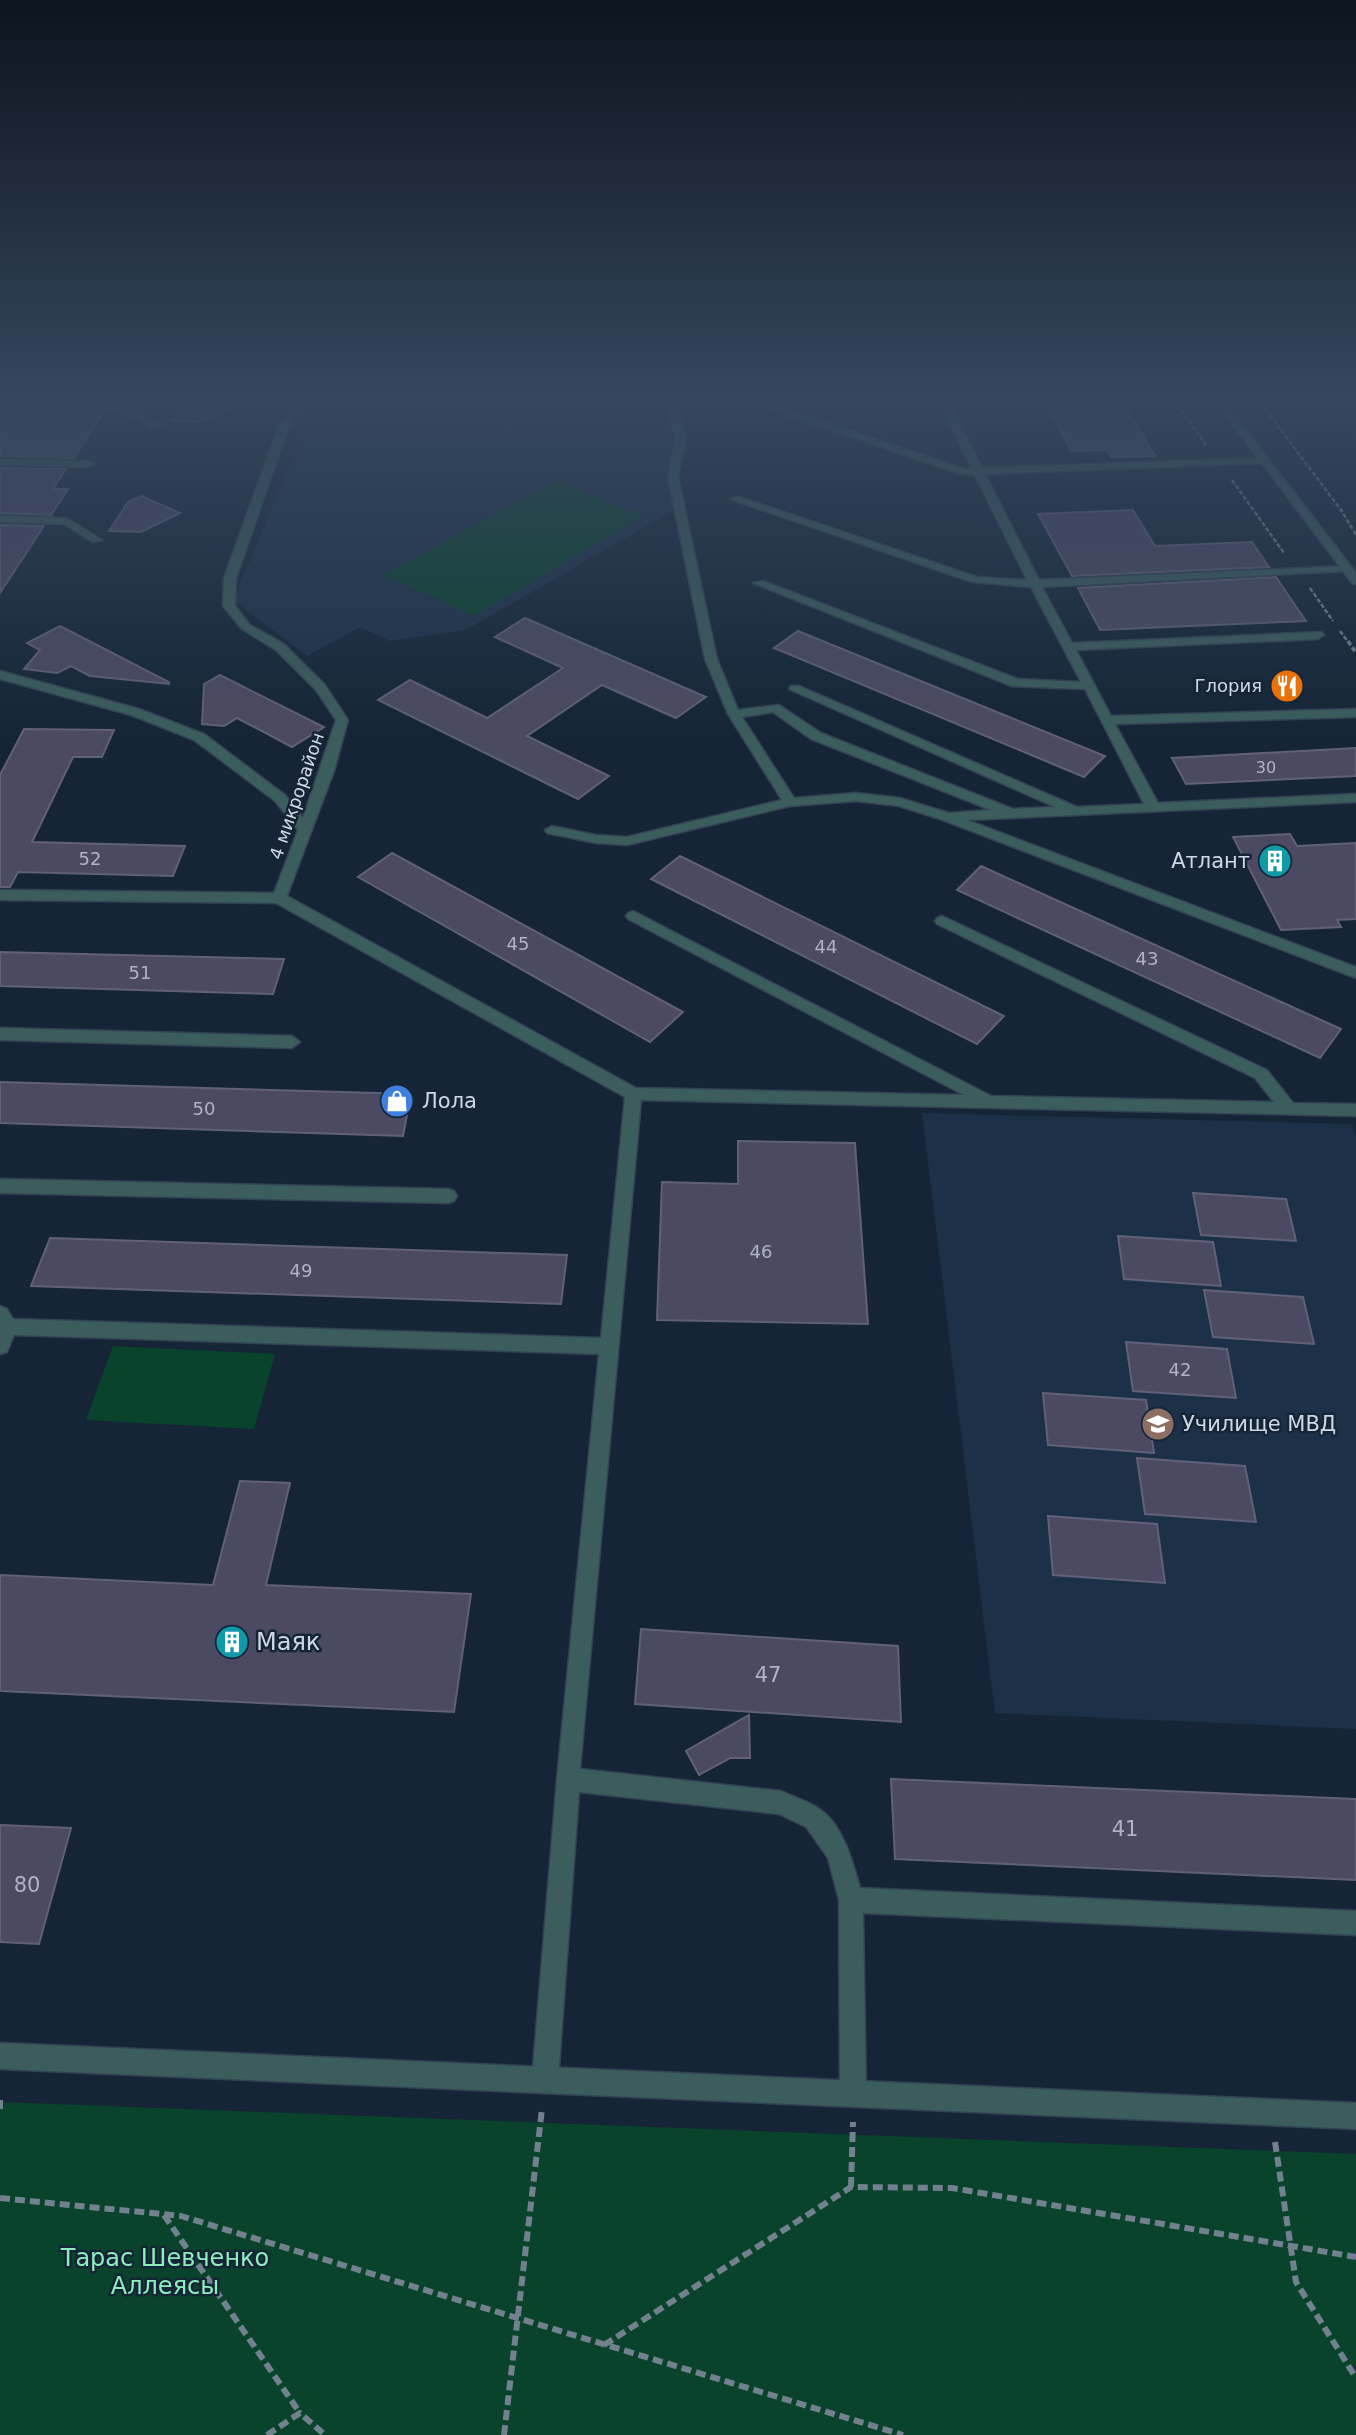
<svg xmlns="http://www.w3.org/2000/svg" width="1356" height="2435" viewBox="0 0 1356 2435" font-family="'DejaVu Sans',sans-serif">
  <rect width="100%" height="100%" fill="#152537"/>
  <g fill="#1c3148">
    <polygon points="325,394 664,394 679,439 676,509 466,630 390,641 360,627 307,656 233,600 314,408"/>
    <polygon points="922,1113 1352,1124 1356,1136 1356,1729 995,1713"/>
  </g>
  <g fill="#0a432b">
    <polygon points="555,481 643,516 474,616 383,575"/>
    <polygon points="113,1346 275,1354 254,1429 86,1420"/>
    <polygon points="0,2102 1356,2154 1356,2435 0,2435"/>
  </g>
  <g fill="#4c4a63" stroke="#616079" stroke-width="2">
    <polygon points="0,394 116,394 110,404 0,402"/>
    <polygon points="191,394 262,394 201,422 172,421"/>
    <polygon points="1041,394 1118,394 1155,456 1111,457 1107,450 1071,451"/>
    <polygon points="0,414 102,415 74,458 0,456"/>
    <polygon points="0,468 66,469 53,489 68,489 51,515 0,513"/>
    <polygon points="141,496 180,513 141,532 109,531 128,502"/>
    <polygon points="1133,510 1155,546 1252,542 1269,567 1072,576 1038,514"/>
    <polygon points="0,525 44,526 0,593"/>
    <polygon points="1276,577 1306,621 1100,630 1078,588"/>
    <polygon points="525,618 706,697 676,718 602,685 527,736 609,776 578,799 378,700 410,680 487,718 563,668 495,637"/>
    <polygon points="60,626 169,682 169,684 90,676 71,666 57,673 24,669 40,650 27,643"/>
    <polygon points="798,631 1105,756 1084,777 774,648"/>
    <polygon points="220,675 324,727 292,747 237,718 224,726 202,724 204,684"/>
    <polygon points="24,729 114,730 102,757 73,757 32,842 185,846 173,876 18,872 10,887 0,887 0,775"/>
    <polygon points="1356,748 1356,776 1186,784 1172,758"/>
    <polygon points="1290,834 1297,846 1356,843 1356,919 1337,920 1341,927 1281,930 1233,837"/>
    <polygon points="392,853 683,1012 650,1042 358,877"/>
    <polygon points="680,856 1004,1016 977,1044 651,879"/>
    <polygon points="981,866 1341,1029 1320,1058 957,890"/>
    <polygon points="0,952 284,959 273,994 0,986"/>
    <polygon points="0,1082 411,1094 403,1136 0,1123"/>
    <polygon points="738,1141 855,1143 868,1324 657,1320 662,1182 738,1184"/>
    <polygon points="1193,1193 1286,1199 1296,1241 1201,1235"/>
    <polygon points="1118,1236 1213,1242 1221,1286 1124,1279"/>
    <polygon points="50,1238 567,1255 561,1304 31,1286"/>
    <polygon points="1204,1290 1303,1297 1314,1344 1213,1337"/>
    <polygon points="1126,1342 1227,1349 1236,1398 1133,1391"/>
    <polygon points="1043,1393 1146,1400 1154,1453 1048,1445"/>
    <polygon points="1137,1458 1245,1466 1256,1522 1145,1514"/>
    <polygon points="240,1481 290,1483 266,1585 471,1594 454,1712 0,1691 0,1575 213,1585"/>
    <polygon points="1048,1516 1157,1524 1165,1583 1053,1575"/>
    <polygon points="641,1629 898,1646 901,1722 635,1704"/>
    <polygon points="749,1715 750,1758 730,1758 699,1775 686,1751"/>
    <polygon points="891,1779 1356,1799 1356,1880 895,1859"/>
    <polygon points="0,1825 71,1828 39,1944 0,1942"/>
  </g>
  <g fill="none" stroke-linecap="round" stroke-linejoin="round">
    <defs>
      <g id="service">
        <path d="M305 394H315L289 426 236 578 235 606 250 625 284 644 325 685 348 720 334 771 287 896 636 1088 964 1095 628 919 626 916 628 913 633 911 991 1096 1274 1102 1255 1078 937 924 935 921 937 918 942 916 1267 1070 1293 1103 1356 1104V1116L641 1100 580 1769 781 1791C794 1797 810 1802 821 1810 844 1827 853 1863 860 1888L1356 1911V1935L863 1913 866 2094 862 2103 853 2107 844 2103 840 2094 839 1900 828 1858 806 1827 779 1814 579 1792 558 2080 554 2089 545 2093 536 2089 532 2080 557 1779 599 1354 14 1335 7 1352 0 1354V1306L7 1309 13 1319 601 1338 625 1097 276 903 0 900V890L274 893 298 830 275 801 194 740 131 715 0 679V671L139 709 204 734 285 795 303 818 336 720 316 690 276 650 242 629 223 606 224 578 279 425Z"/>
        <path d="M662 394H672L686 437 678 477 717 659 738 710 779 705 821 733 1013 809 1055 807 789 689 791 686H799L1077 807 1144 804 1085 689 1012 686 753 583 763 581 1018 679 1081 682 1031 587 972 582 730 499 739 497 977 577 1027 580 975 475 960 474 725 394H740L965 469H972L935 394H945L982 468 1268 458 1269 460 1264 463 985 474 1039 580 1350 566V570L1346 571 1042 587 1072 643 1322 632 1324 635 1318 639 1076 650 1111 716 1356 709V717L1115 724 1158 803 1356 794V802L967 820 1356 967V978L940 819 899 806 856 801 790 806 627 845 596 843 547 833 545 830 552 826 596 835 627 837 782 800 728 714 705 659 668 477 676 437ZM773 712 811 739 991 810 949 813 900 798 856 793 794 798 742 717Z"/>
        <polygon points="0,405 127,407 162,426 154,428 125,413 0,411"/>
        <polygon points="0,459 90,461 95,464 90,467 0,465"/>
        <polygon points="0,516 66,518 102,540 93,542 64,524 0,522"/>
        <polygon points="0,1028 292,1036 300,1042 292,1048 0,1040"/>
        <polygon points="0,1179 448,1189 454,1191 457,1196 454,1201 448,1203 0,1193"/>
      </g>
      <g id="tertiary">
        <polygon points="1210,394 1219,394 1356,573 1356,584 1352,583"/>
        <polygon points="0,2043 1356,2103 1356,2129 0,2069"/>
      </g>
    </defs>
    <use href="#service" stroke="#334253" stroke-width="3"/>
    <use href="#tertiary" stroke="#334253" stroke-width="3"/>
    <g stroke="#73808f" stroke-width="2.5" stroke-dasharray="4.5 2" stroke-linecap="butt">
      <polyline points="1170,394 1206,445"/>
      <polyline points="1254,394 1341,510 1356,535"/>
      <polyline points="1232,480 1284,553"/>
      <polyline points="1310,588 1333,621"/>
      <polyline points="1340,631 1349,643"/>
    </g>
    <polyline stroke="#73808f" stroke-width="3.5" stroke-dasharray="5 2.5" stroke-linecap="butt" points="1348,641 1356,653"/>
    <g stroke="#73808f" stroke-width="6" stroke-dasharray="10 5" stroke-linecap="butt">
      <polyline points="0,2100 0,2109"/>
      <polyline points="1275,2142 1296,2282 1356,2378"/>
      <polyline points="851,2187 853,2122"/>
      <polyline points="0,2198 181,2216 903,2435"/>
      <polyline points="164,2215 300,2413"/>
      <polyline points="604,2345 851,2187 952,2188 1356,2257"/>
      <polyline points="267,2435 300,2413 325,2435"/>
      <polyline points="504,2435 542,2109"/>
    </g>
    <use href="#service" fill="#3b5d5c" fill-rule="evenodd"/>
    <use href="#tertiary" fill="#3b5d5c" fill-rule="evenodd"/>
  </g>
  <linearGradient id="sky" x2="0" y2="1"><stop stop-color="#0c141e"/><stop offset="0.54" stop-color="#35465e"/><stop offset="1" stop-color="#35465e" stop-opacity="0"/></linearGradient>
  <rect width="1356" height="735" fill="url(#sky)"/>
  <defs>
    <symbol id="restaurant-disc" viewBox="-11 -11 22 22"><circle r="9.5" fill="#e8710a" stroke="#152537"/><path d="M-5-6h1v4h1v-4h1v4h1v-4h1v5L-1.5 .5V6h-2V.5L-5-1ZM5-6V6H3V1.5H1.5Q1.5-4 5-6Z" fill="#fff"/></symbol>
    <symbol id="building-disc" viewBox="-11 -11 22 22"><circle r="9.5" fill="#0f9aa8" stroke="#152537"/><path d="M-4-6H4V6H1V3H-1V6H-4ZM-2.5-4.3h1.7v1.8h-1.7ZM.8-4.3h1.7v1.8H.8ZM-2.5-1h1.7V.8h-1.7ZM.8-1h1.7V.8H.8Z" fill="#fff"/></symbol>
    <symbol id="shop-disc" viewBox="-11 -11 22 22"><circle r="9.5" fill="#3f7fe0" stroke="#152537"/><path d="M-5-2.5h2.3a2.7 3.5 0 0 1 5.4 0H5L5.5 6h-11ZM-1.5-2.5h3a1.5 2.3 0 0 0-3 0Z" fill="#fff"/></symbol>
    <symbol id="university-disc" viewBox="-11 -11 22 22"><circle r="9.5" fill="#8d6e63" stroke="#152537"/><path d="M0-5L7-2L0 1L-7-2ZM-4 1L0 2.5L4 1V4Q0 6-4 4Z" fill="#fff"/></symbol>
  </defs>
  <g fill-rule="evenodd">
    <use href="#restaurant-disc" x="1268" y="667" width="38" height="38"/>
    <use href="#building-disc" x="1256" y="842" width="38" height="38"/>
    <use href="#shop-disc" x="378" y="1082" width="38" height="38"/>
    <use href="#university-disc" x="1139" y="1405" width="38" height="38"/>
    <use href="#building-disc" x="213" y="1623" width="38" height="38"/>
  </g>
  <g text-anchor="middle" stroke-width="5" stroke-linejoin="round" paint-order="stroke">
    <g font-size="16" fill="#aeb4c4">
      <text x="1266" y="773">30</text>
    </g>
    <g font-size="18" fill="#ced8e4" stroke="#152537" text-anchor="end">
      <text x="1262" y="692">Глория</text>
    </g>
    <g font-size="18" fill="#ced8e4" stroke="#152537">
      <text transform="translate(297 796) rotate(-71)" y="6">4 микрорайон</text>
    </g>
    <g font-size="18" fill="#aeb4c4">
      <text x="90" y="865">52</text>
      <text x="518" y="950">45</text>
      <text x="826" y="953">44</text>
      <text x="1147" y="965">43</text>
      <text x="140" y="979">51</text>
      <text x="204" y="1115">50</text>
      <text x="761" y="1258">46</text>
      <text x="301" y="1277">49</text>
      <text x="1180" y="1376">42</text>
    </g>
    <g font-size="21" fill="#ced8e4" stroke="#152537" text-anchor="start">
      <text x="1250" y="868" text-anchor="end">Атлант</text>
      <text x="422" y="1108">Лола</text>
      <text x="1182" y="1431">Училище МВД</text>
    </g>
    <g font-size="21" fill="#aeb4c4">
      <text x="768" y="1682">47</text>
      <text x="1125" y="1836">41</text>
      <text x="27" y="1892">80</text>
    </g>
    <g font-size="24" fill="#ced8e4" stroke="#152537" text-anchor="start">
      <text x="256" y="1650">Маяк</text>
    </g>
    <g font-size="24" fill="#8beebc" stroke="#152537">
      <text x="165" y="2266">Тарас Шевченко<tspan x="165" dy="28">Аллеясы</tspan></text>
    </g>
  </g>
</svg>
